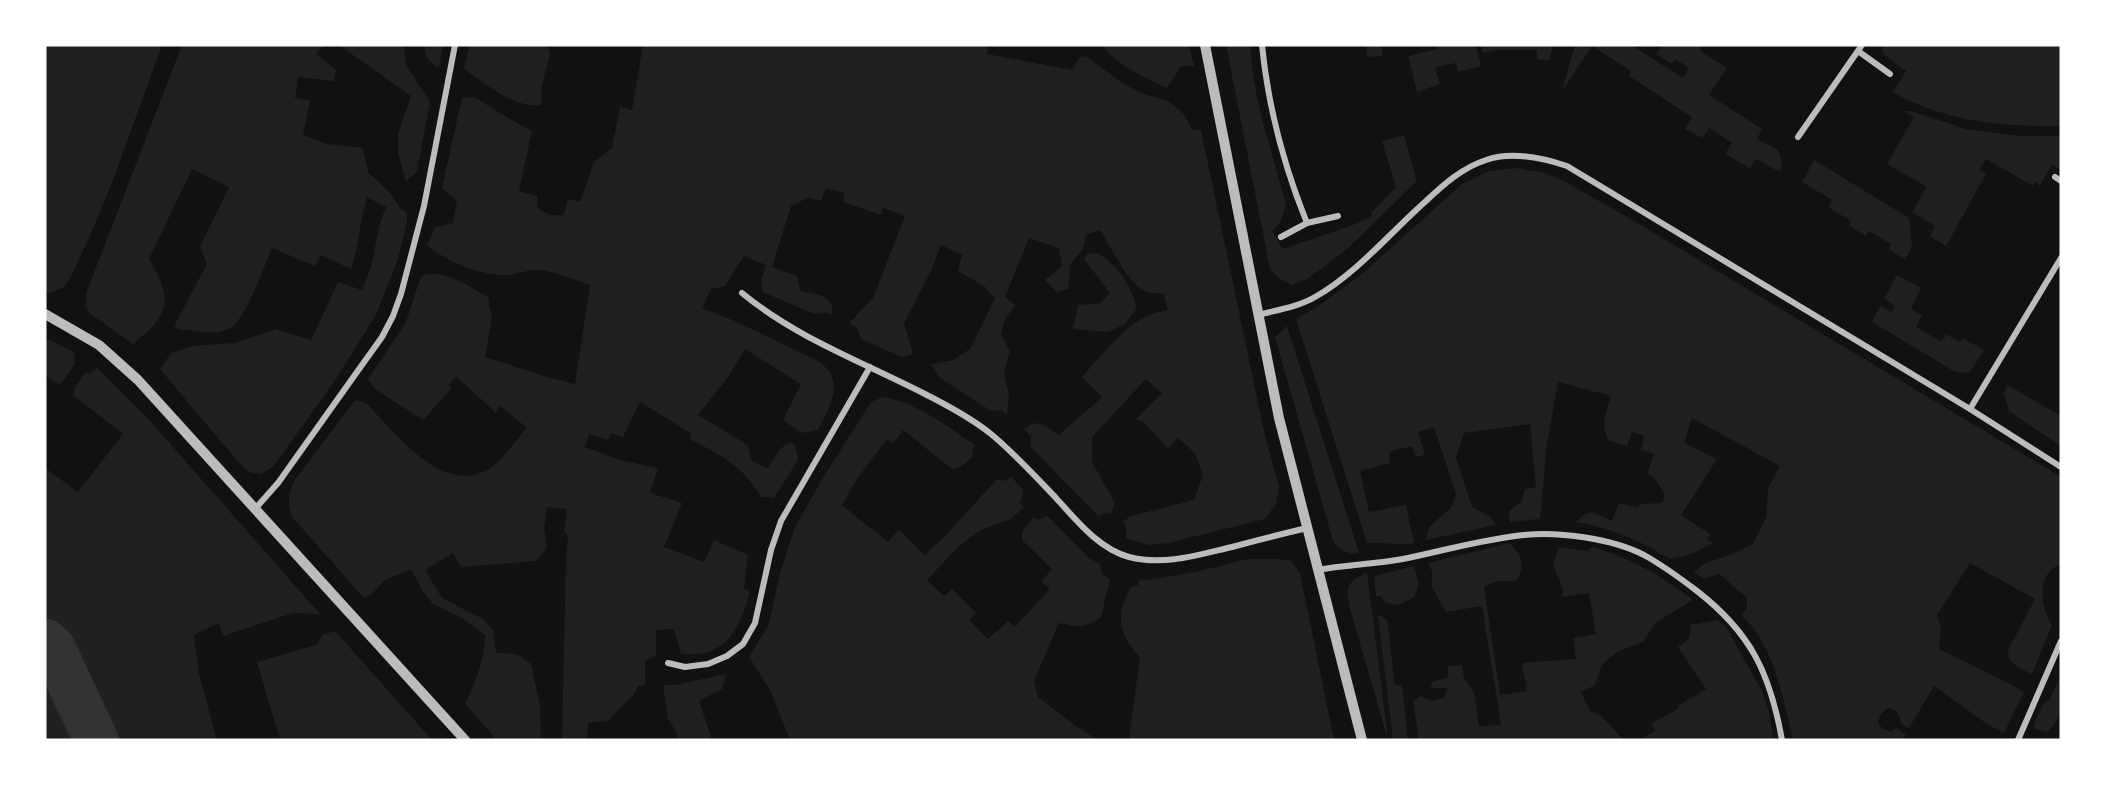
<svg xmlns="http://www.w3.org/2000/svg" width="2106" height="785" viewBox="0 0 2106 785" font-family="Overpass,sans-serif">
  <rect width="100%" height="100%" fill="#111"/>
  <g fill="#202020">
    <polygon points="45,45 162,45 113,180 89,238 69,280 64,287 50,293 45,291"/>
    <path d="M182 45H324L316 54 336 70 334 81 298 77 295 98 310 101 303 135 327 144 363 148 368 172 391 194 400 208 407 213V222L398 259 376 315 336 379 273 467 261 474 249 472 239 463 160 369 171 353 192 346 235 343 276 329 311 340 338 282 362 290C365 281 370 272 372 263 376 245 378 224 386 207L367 197C360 220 359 247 351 269L321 255 315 266 272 248C263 268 246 323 226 330 211 336 195 328 179 330L174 326 207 264 200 247 229 187 192 169 149 259C174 300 169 315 133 344L92 315 85 307 87 291Z"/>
    <polygon points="339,45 404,45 406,65 430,102 417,171 406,182 398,153 398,134 411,96"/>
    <polygon points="424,45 443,45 439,67 435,66 426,56"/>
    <path d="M470 45H547L550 54 542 85 541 105C514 109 486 84 464 69Z"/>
    <path d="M643 45H987V54L1072 70 1079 58 1086 56 1122 83 1143 94 1168 101 1184 114 1192 130H1201L1265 436 1279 487 1276 504 1265 519 1168 543 1149 545 1126 538V527L1123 522 1131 516 1194 500 1203 475 1195 453 1178 438 1168 449 1145 423 1136 419 1162 393 1146 379 1092 437V462L1115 503 1111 514 1105 513 1098 516 1030 446 1031 436 1024 430 1033 423 1044 425 1059 435 1102 397 1082 377C1099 358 1130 320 1154 313 1159 312 1164 311 1168 310L1164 294C1158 293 1150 293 1145 291 1128 284 1110 245 1100 230L1086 235 1083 249 1070 265 1068 289 1057 292 1045 280 1062 266 1059 248 1029 238 1005 297 1015 305 1004 321 1001 335 1010 351 1004 372 1009 396 1007 415 1001 410 991 411 940 378 931 364 953 360 970 349 995 298 984 286 958 271 962 255 941 245 931 271 904 323 913 354 902 357 861 339 857 327 849 323 873 298 905 216 883 208 881 215 843 202 845 193 826 188 821 201 807 198 791 206 772 267 797 276 801 292C815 293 836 296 832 315L827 313 814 314 763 292 761 281 766 265 744 256 725 286 711 289 702 308 737 322 816 360C847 378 831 405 818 430L802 433 783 420 801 384 745 349 728 377 698 415 748 445 751 460 767 469 780 449 790 442 795 445 798 460 774 498 761 497C741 464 723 457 690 439L692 434 640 402 623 437 611 433 608 440 589 434 585 447 620 460 658 468 650 493 682 503 664 547 704 562 714 540 748 555 744 589 750 591C744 616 733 646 705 653 698 655 688 654 681 654L674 629 656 630V654L654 657 645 661V685L638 686 634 694 608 721 588 723 587 740H562L566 559 568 536 564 531 567 509 547 507 544 528 547 547 536 561 461 567 453 553 425 570 442 598 483 619 493 630 496 653 517 654 531 664 540 706 541 740H497L465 703C476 683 485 657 485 635L460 617 433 604 422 590 411 569 385 580 371 595 364 598 292 517C287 503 288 495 294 481L355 400 366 403C395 432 442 497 489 469 502 461 516 440 527 428L500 406 496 413 456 376 449 385 452 388 423 420 375 389 368 379 406 322 421 276C444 268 468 286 488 297L492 318 485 357 547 377 575 384 590 285C574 280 557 272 541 270 528 269 520 274 509 275 484 277 445 261 427 245L435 227 453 223 457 201 442 188 462 98 475 97 496 111 532 131 519 191 537 196V206C544 215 553 216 564 215L568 199 580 202 594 162 612 148 620 107 632 110Z"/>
    <path d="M1102 45H1189L1194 66H1181L1167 88C1143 77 1118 66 1102 45Z"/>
    <polygon points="1226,45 1250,45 1253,76 1261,116 1286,204 1281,221 1272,231 1283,249 1353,225 1372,216 1371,213 1396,187 1382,141 1404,135 1417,181 1346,250 1309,278 1292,285 1280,279 1270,269"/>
    <polygon points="1366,45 1393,45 1382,46 1382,56 1367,57"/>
    <polygon points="1437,45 1476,45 1481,66 1458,72 1456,63 1435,67 1440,84 1417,92 1408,56 1437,49"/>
    <polygon points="1481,45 1553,45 1549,61 1537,59 1537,50 1496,50 1483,53"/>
    <polygon points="1575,45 1631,45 1683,78 1689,68 1675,59 1672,64 1656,54 1663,45 1703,45 1700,51 1727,68 1709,95 1762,129 1757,139 1778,150 1782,162 1780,172 1756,159 1750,168 1725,154 1732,143 1709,128 1702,138 1685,129 1692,117 1629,76 1631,71 1592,46 1562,91"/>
    <path d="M1882 45H2061V126C2003 127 1943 121 1893 92L1906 71 1883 54Z"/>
    <polygon points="1903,111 1911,111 1966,129 2020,136 2061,136 2061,170 2052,165 2040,185 2035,182 2033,186 1986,159 1979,170 1986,174 1946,246 1930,236 1935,226 1912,212 1927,187 1887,164 1914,117"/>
    <polygon points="1814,160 1909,218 1912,247 1905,260 1889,249 1891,244 1869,231 1865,236 1849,225 1851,221 1828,207 1832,200 1802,182"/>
    <path d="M1516 168 1545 173 1564 181 1629 218 2061 477V564C2035 574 2040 606 2052 625L2032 674 2019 668 2009 659 2008 650 2035 599 1970 563 1937 615 1941 629 1939 649C1968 664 1997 676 2024 692L2004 733 1987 724 1934 686 1909 728 1901 724C1899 715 1898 709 1888 708L1880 715 1878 723 1882 728 1891 732 1896 728 1906 735 1902 740H1793C1783 699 1774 644 1741 615L1747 609V598L1719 574 1704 579 1694 572 1705 563 1730 555 1753 544 1766 517 1768 488 1780 466 1692 418 1684 443 1717 459 1681 515 1710 534 1707 539 1713 543 1692 554 1670 559C1641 541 1609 527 1576 522L1583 515 1592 512 1612 521 1619 503 1636 507 1642 504 1662 503 1665 495 1654 477 1647 474 1654 454 1641 450 1644 436 1632 432 1627 446 1609 441C1600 425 1606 412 1611 396L1558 382 1547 444 1540 519 1510 522 1509 511 1522 501 1525 489 1536 487 1530 424 1464 433 1456 458 1472 507 1490 517 1496 525 1426 540 1429 527 1451 508 1456 494 1434 427 1418 432 1425 455 1416 457 1412 446 1389 452 1390 463 1360 471 1369 512 1406 505 1414 543C1398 546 1383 542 1367 543L1296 319 1320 305 1363 273 1461 185 1489 171Z"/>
    <path d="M1098 253C1118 266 1131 285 1137 308L1125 324 1108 332 1073 329 1078 305 1100 303 1110 293 1084 259 1087 254Z"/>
    <polygon points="1897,275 1921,288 1911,309 1922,315 1916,327 1941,342 1946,334 1959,342 1963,338 1984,350 1970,372 1963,373 1954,371 1872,322 1880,306 1892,313 1895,306 1884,299"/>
    <path d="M1287 326 1359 553C1348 555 1340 550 1333 541L1275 337Z"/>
    <polygon points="45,338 74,352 75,364 60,385 45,375"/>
    <polygon points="97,368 151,422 320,614 293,613 223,636 219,623 194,635 199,674 217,740 45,740 45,468 78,492 123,434 73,395 75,387 86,372 89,374"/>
    <polygon points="2007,385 2061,416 2061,446 2009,411 2004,393"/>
    <path d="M883 397C918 403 946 426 975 445L972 452 973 456 961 467 952 469 903 430 893 444 887 439 859 476 842 505 888 542 899 530 925 555 948 533 997 479 1005 481 1011 477 1024 490 1020 503 1024 507 1011 519 981 530 959 546 927 580 944 596 952 589 976 613 969 620 988 639 1008 621 1015 627 1050 589 1041 582 1052 569 1022 540V532L1034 517 1038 520 1048 516 1088 557 1100 564C1101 572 1102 576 1110 579L1101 617C1083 630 1079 627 1059 623L1034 681 1038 697 1073 724 1093 737V740H790L770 690 749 657 769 624 780 573 795 527 821 481 871 402Z"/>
    <path d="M1509 543C1522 554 1526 566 1516 581H1498L1484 586 1500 695 1527 691 1522 663 1576 659 1573 638 1596 634 1589 593 1562 597 1563 590 1553 564 1559 547 1587 551 1592 547C1630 557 1662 576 1693 600L1655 623 1643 642 1617 652 1602 665 1595 685 1581 692 1590 711 1601 716 1624 740H1419L1413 702 1420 696 1432 701 1444 698 1447 688H1431L1432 682 1448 677V666L1462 665 1464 678 1474 692 1479 726 1501 725 1482 606 1446 612 1432 587V571L1428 563Z"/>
    <path d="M1248 559H1278L1291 561 1300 573 1334 740H1129L1140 657C1118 635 1115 614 1131 587L1138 585 1140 579 1147 580 1200 571Z"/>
    <polygon points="1414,566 1419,584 1414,597 1399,605 1386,603 1381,596 1376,596 1374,576"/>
    <path d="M1367 572 1388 740 1350 609C1346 586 1346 583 1367 572Z"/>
    <polygon points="1378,614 1387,620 1395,685 1402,685 1408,740 1393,740"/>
    <path d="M1717 620 1726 627 1762 691 1769 712 1773 740H1639L1655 731 1652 723 1678 709 1679 705 1706 689 1678 647C1688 641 1692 637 1690 625Z"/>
    <polygon points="335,631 432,740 280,740 257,662 318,644 322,635"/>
    <polygon points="726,674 722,689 699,701 712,740 677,740 677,733 668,719 663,685 675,685"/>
    <path d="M2061 675C2061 694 2064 719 2047 732L2035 729 2034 725 2043 704 2050 699Z"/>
  </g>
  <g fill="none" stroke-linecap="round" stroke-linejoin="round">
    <polyline stroke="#333" stroke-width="45" points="45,641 53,648 96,740"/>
    <g stroke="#bcbcbc" stroke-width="6">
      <path d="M1262 45C1268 106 1284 166 1307 223"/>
      <polyline points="1858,51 1890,74"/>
      <polyline points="1798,137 1862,45"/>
      <polyline points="2055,177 2061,181"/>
      <polyline points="1281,237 1307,223 1338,216"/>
      <path d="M742 293C795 337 860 361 921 392 945 404 970 417 991 434 1014 453 1035 476 1056 498 1076 520 1099 549 1129 557 1164 566 1198 555 1232 547 1257 540 1282 534 1307 528"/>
      <path d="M1258 315C1277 310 1298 307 1315 297 1356 274 1391 232 1426 201 1444 184 1462 168 1486 160 1511 151 1543 158 1567 166L1970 409 2061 467"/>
      <polyline points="1970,409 2061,258"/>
      <polyline points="255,509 278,483 352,379 382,337 393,316 401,294 424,206 455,45"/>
      <path d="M1317 570C1346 565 1375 564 1403 559 1443 551 1483 539 1524 535 1559 531 1613 539 1644 555 1662 565 1680 578 1697 591 1751 633 1770 673 1782 740"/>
      <polyline points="668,663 685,667 708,664 727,656 743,644 755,623 771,550 781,521 870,367"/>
      <polyline points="2018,740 2061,641"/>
    </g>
    <g stroke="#bcbcbc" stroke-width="10">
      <polyline points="1205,45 1279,418 1362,740"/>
      <polyline points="45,314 99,345 138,380 465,740"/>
    </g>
  </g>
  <rect width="2106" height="785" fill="none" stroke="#ffffff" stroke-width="93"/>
</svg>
